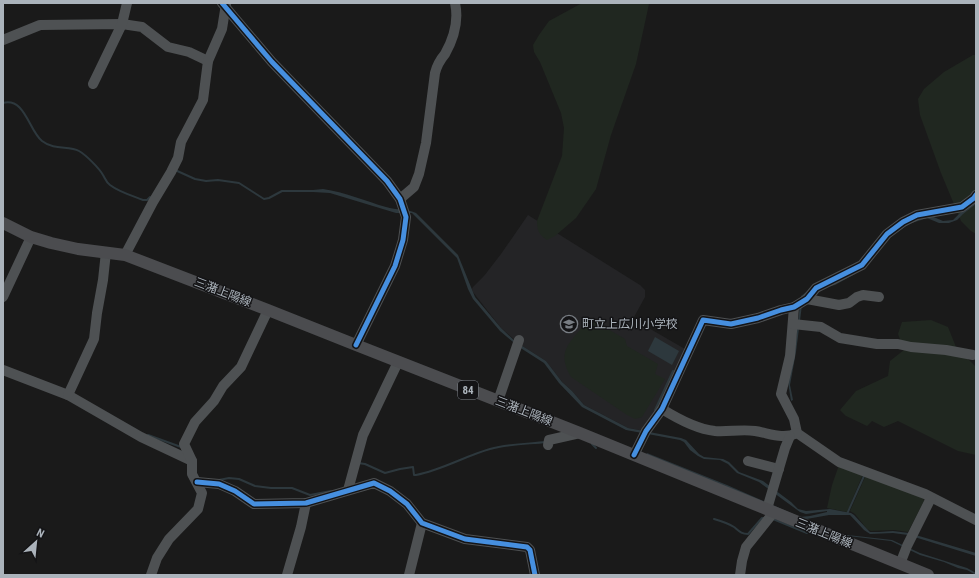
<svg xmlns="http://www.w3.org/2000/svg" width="979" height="578" viewBox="0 0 979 578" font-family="'Roboto Condensed','Noto Sans JP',sans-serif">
  <rect width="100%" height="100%" fill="#1a1a1a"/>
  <polygon fill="#242426" points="528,215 640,285 645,290 645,297 633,319 685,349 662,401 644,431 628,428 584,405 572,391 562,382 546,361 522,346 501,328 473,292 472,289 473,287 484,276 501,254"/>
  <g fill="#202720">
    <path d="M582 3H649V4L636 64 611 135 596 189 576 218 555 236 547 240C539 235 537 230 537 221L562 156 564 128 561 113 540 62 534 52 533 45 539 35 549 21Z"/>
    <polygon points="973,55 976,55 976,234 971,231 961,221 941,173 920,115 918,99 924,89 944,72"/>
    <path d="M589 318 625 339 627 346 658 364 655 374 665 379 642 417 635 419 627 415 571 377C554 348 574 341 589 318Z"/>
    <polygon points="931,320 948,327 956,347 976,367 976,455 958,451 898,421 884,427 872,421 867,426 846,416 840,410 856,391 888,376 890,361 904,350 898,334 902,322"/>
    <polygon points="839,465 863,474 847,512 827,508 832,485"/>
    <polygon points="866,475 923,497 924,501 908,532 894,530 871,531 867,529 855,514 850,511"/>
  </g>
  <g fill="#2d383d">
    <path d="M323 189C345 192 365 201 386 207 396 210 408 209 416 213L458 255 475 297 501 328 516 342 546 361 562 382 572 391 584 405 628 428 681 438 686 440 699 454 704 457 723 459 729 462 739 472 763 481 791 502 798 509 806 511 830 509 851 513 854 515 867 529 870 532H879L893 531 909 533 976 553V556L908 535 893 533 870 534 864 530 850 515H829L801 520 646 455 647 453 727 485 800 517 810 516 827 512V511L806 514 800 512 759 482 737 473 728 464 720 460 704 459 698 456 690 450 684 442 680 440 626 430 582 407 559 383 544 363 519 347 500 331 473 299 468 289 457 258 412 213H396L330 193 313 192V190Z"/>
    <polygon points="976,201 976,204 963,214 957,220 949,223 939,223 927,218 909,224 890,237 871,261 855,274 835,285 810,291 803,297 796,352 790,385 793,400 791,401 788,382 794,355 801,296 809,290 833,283 862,266 889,235 911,220 929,215 943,221 953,220 964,209"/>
    <polygon points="655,337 679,351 672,365 648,351"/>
    <polygon points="839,534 892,540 920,553 967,568 976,573 976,575 967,570 958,568 944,562 920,555 891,541 839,535"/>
  </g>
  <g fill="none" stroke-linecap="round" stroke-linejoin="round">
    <g stroke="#2d383d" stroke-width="2">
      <path d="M3 103C25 97 29 131 42 141 55 151 69 145 79 151 86 155 99 168 103 175 105 178 106 182 110 185 119 192 133 196 143 200H147L150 197"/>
      <polyline points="175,170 195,179 206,181 218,180 239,183 264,199 269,198 282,191 315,191"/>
      <polyline points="655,410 673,371"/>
      <polyline points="148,435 181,447"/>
      <polyline points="592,444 596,448"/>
      <path d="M358 463 365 464 385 473 400 469 413 467 414 475H416C442 470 465 456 490 449 508 444 527 444 546 442"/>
      <polyline points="219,480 229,478 239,479 255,486 271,488 292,488 310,495 331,491"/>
      <polyline points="847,514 864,476"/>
      <path d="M714 519C721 521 728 523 734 527 739 531 741 534 748 534L762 518H765"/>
      <polyline points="773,519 807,533"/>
    </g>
    <g stroke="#4e5153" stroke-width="10">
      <polyline points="222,3 272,62 387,181 400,199 406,217 403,240 395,266 356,345"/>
      <polyline points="3,40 40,25 122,24 142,27 168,47 189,52 208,61"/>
      <polyline points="93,84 122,24 127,3"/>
      <path d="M400 199 414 187 419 174 426 143 435 73C437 65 440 60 445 54 454 38 459 21 455 3"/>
      <polyline points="125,255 153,202 171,172 178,158 181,142 203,100 208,61 222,29 226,4"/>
      <polyline points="3,297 31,237"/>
      <polyline points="807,299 839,305 849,303 857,297 863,295 879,297"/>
      <polyline points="794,307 790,356 781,394 794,419 797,433 839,462 925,494 976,520"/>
      <polyline points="793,324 821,327 840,338 877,344 898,344 911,347 946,350 973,355"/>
      <polyline points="3,370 68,395 141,437 192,461"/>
      <polyline points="68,395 94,339 97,313 103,280 106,252"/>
      <polyline points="498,401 519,340"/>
      <path d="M662 409C678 419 696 429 715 431 728 432 742 429 755 431 769 433 783 440 797 433"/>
      <polyline points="548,445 549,440 580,433"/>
      <polyline points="634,455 646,431 662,409 703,320 731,324 758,318 781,310 794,307 807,299 816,288 862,265 887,234 903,222 917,215 962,207 974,198 976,195"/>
      <polyline points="748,461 779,469"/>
      <polyline points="197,482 219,484 235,491 254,504 306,503 374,483 390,491 407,504 422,523 465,539 527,547 530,550 535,575"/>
      <polyline points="348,490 363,435 398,362"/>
      <polyline points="767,509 785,448 790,436"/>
      <polyline points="900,564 907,546 931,498"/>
      <polyline points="151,575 157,558 169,539 198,509 202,493 192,474 192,461 184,444 195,422 214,401 223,386 241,367 268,310"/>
      <polyline points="287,575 301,527 306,503"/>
      <polyline points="409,575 422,523"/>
      <polyline points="740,575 742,561 746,547 774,512"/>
    </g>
    <polyline stroke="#4b4c4f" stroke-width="12" points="3,223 31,237 51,243 78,249 125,255 268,310 356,345 580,433 928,575"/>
    <defs>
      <g id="cycleway">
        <polyline points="222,3 272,62 387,181 400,199 406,217 403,240 395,266 356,345"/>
        <polyline points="634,455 646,431 662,409 703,320 731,324 758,318 781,310 794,307 807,299 816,288 862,265 887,234 903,222 917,215 962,207 974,198 976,195"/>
        <polyline points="197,482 219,484 235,491 254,504 306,503 374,483 390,491 407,504 422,523 465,539 527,547 530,550 535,575"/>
      </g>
    </defs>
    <use href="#cycleway" stroke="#141416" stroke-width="8"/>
    <use href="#cycleway" stroke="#468fdf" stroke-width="5"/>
  </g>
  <defs>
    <symbol id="school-ring" viewBox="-11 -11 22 22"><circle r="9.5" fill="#141416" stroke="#787d83" stroke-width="1.5"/><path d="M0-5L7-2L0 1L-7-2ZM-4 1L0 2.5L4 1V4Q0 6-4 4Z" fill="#787d83"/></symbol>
  </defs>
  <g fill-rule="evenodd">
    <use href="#school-ring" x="559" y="314" width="20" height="20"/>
  </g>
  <g text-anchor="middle" stroke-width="3" stroke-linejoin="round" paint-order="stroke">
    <rect fill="#141416" stroke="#7e838a" stroke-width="1" x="458" y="381" width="20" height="18" rx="3"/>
    <g font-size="11" font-weight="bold" fill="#abb3bb">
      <text x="468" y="394">84</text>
    </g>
    <g font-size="12" fill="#abb3bb" stroke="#141416">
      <text transform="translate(223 292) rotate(21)" y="4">三潴上陽線</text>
      <text transform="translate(524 411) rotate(21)" y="4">三潴上陽線</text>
      <text transform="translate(824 533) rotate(22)" y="4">三潴上陽線</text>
    </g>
    <g font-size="12" fill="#abb3bb" stroke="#141416" text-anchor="start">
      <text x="582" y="328">町立上広川小学校</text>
    </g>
  </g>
  <rect width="979" height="578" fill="none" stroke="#abb3bb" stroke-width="8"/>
  <g transform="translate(36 542) rotate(27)" stroke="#141416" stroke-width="3" paint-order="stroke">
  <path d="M0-3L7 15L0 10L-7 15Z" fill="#abb3bb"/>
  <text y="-6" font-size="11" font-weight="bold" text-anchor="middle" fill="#abb3bb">N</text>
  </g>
</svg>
